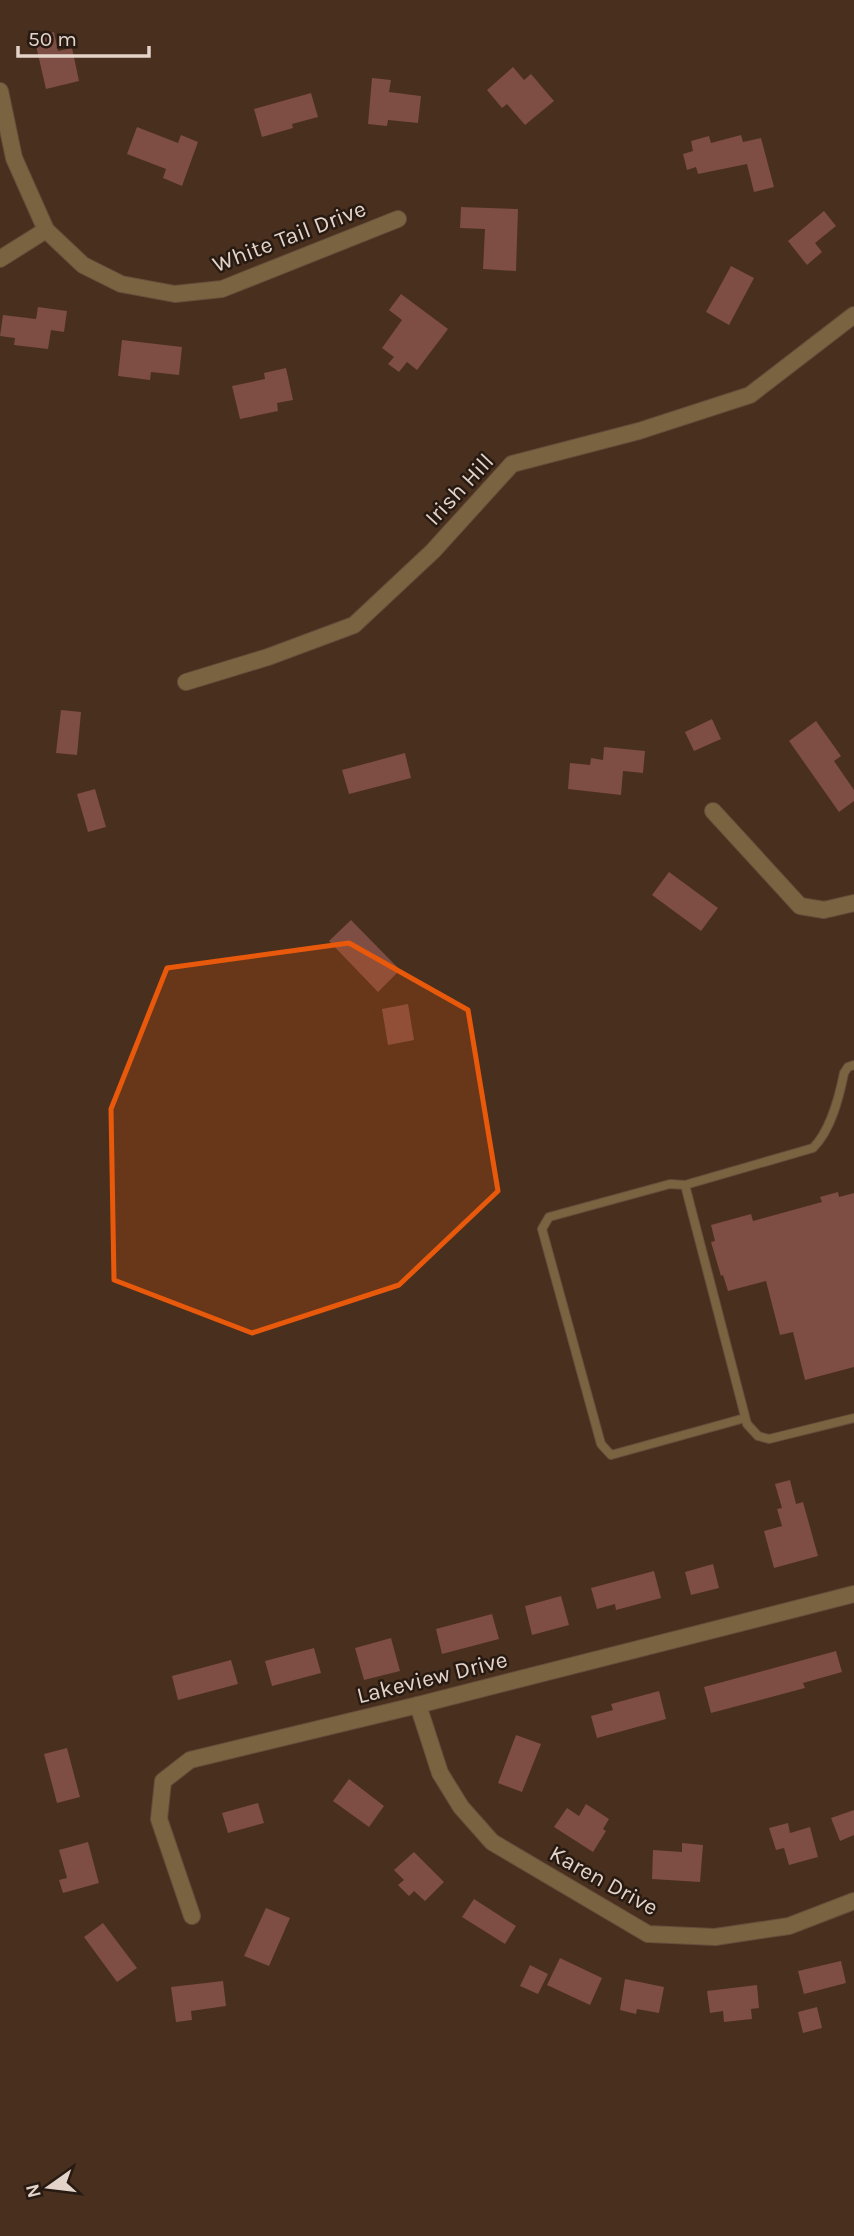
<svg xmlns="http://www.w3.org/2000/svg" width="854" height="2236" viewBox="0 0 854 2236" font-family="Karla,sans-serif">
  <rect width="100%" height="100%" fill="#492f1d"/>
  <g fill="#7e4d44">
    <polygon points="54,32 58,51 72,48 79,81 46,89 34,37"/>
    <polygon points="513,67 524,80 531,74 554,101 525,125 507,104 502,108 487,90"/>
    <polygon points="372,78 391,80 389,92 421,96 418,123 388,120 387,126 368,124"/>
    <polygon points="311,93 318,117 292,124 293,128 262,137 254,109"/>
    <polygon points="137,127 178,143 181,135 198,142 182,186 163,178 166,169 127,154"/>
    <polygon points="741,135 743,142 761,138 774,187 754,192 747,164 698,174 696,167 687,170 683,154 693,151 691,141 709,136 711,143"/>
    <polygon points="461,207 518,209 516,271 483,269 485,229 460,228"/>
    <polygon points="824,211 836,226 815,243 822,252 807,265 788,241"/>
    <polygon points="731,266 754,278 729,325 706,312"/>
    <polygon points="401,294 448,329 417,370 407,362 399,372 388,364 394,357 382,348 402,320 389,310"/>
    <polygon points="38,307 67,311 64,332 51,330 48,349 14,345 15,338 0,336 3,315 36,319"/>
    <polygon points="122,340 182,347 179,375 151,372 150,380 118,376"/>
    <polygon points="286,368 293,400 277,403 278,411 240,419 232,386 265,379 264,373"/>
    <polygon points="61,710 81,712 77,755 56,753"/>
    <polygon points="712,719 721,739 694,751 685,732"/>
    <polygon points="816,721 841,756 834,761 854,790 854,801 839,812 789,741"/>
    <polygon points="604,747 645,751 643,773 623,771 621,795 568,789 570,763 590,765 591,758 603,760"/>
    <polygon points="405,753 411,778 349,794 342,770"/>
    <polygon points="95,789 106,827 88,832 77,794"/>
    <polygon points="669,872 718,908 701,931 652,895"/>
    <polygon points="351,920 400,970 378,992 329,941"/>
    <polygon points="408,1004 414,1040 388,1045 382,1009"/>
    <polygon points="838,1192 839,1197 854,1193 854,1367 805,1380 793,1332 780,1335 766,1281 728,1291 723,1275 721,1276 711,1242 715,1241 711,1225 751,1214 753,1221 822,1202 820,1197"/>
    <polygon points="790,1480 796,1504 803,1502 818,1556 774,1568 764,1531 782,1526 777,1509 782,1508 775,1484"/>
    <polygon points="713,1564 719,1588 691,1595 685,1572"/>
    <polygon points="654,1571 661,1598 616,1610 615,1604 597,1609 591,1588"/>
    <polygon points="561,1596 569,1625 532,1635 525,1606"/>
    <polygon points="492,1614 499,1639 442,1654 436,1629"/>
    <polygon points="391,1638 400,1671 364,1680 355,1648"/>
    <polygon points="314,1648 321,1673 272,1686 265,1661"/>
    <polygon points="836,1651 842,1672 803,1683 805,1688 711,1713 704,1687"/>
    <polygon points="231,1660 238,1684 178,1700 172,1676"/>
    <polygon points="659,1691 666,1719 597,1738 591,1716 613,1710 611,1704"/>
    <polygon points="516,1735 541,1744 522,1792 498,1783"/>
    <polygon points="67,1748 80,1797 57,1803 44,1754"/>
    <polygon points="349,1779 384,1806 369,1827 333,1801"/>
    <polygon points="258,1803 264,1823 228,1833 222,1813"/>
    <polygon points="586,1804 609,1819 603,1829 606,1831 593,1852 554,1827 567,1808 579,1816"/>
    <polygon points="854,1810 854,1835 840,1841 831,1818"/>
    <polygon points="788,1823 790,1833 810,1827 818,1857 789,1865 784,1848 776,1850 769,1828"/>
    <polygon points="88,1842 99,1883 63,1893 59,1880 67,1878 59,1850"/>
    <polygon points="682,1843 703,1845 700,1882 652,1879 653,1850 682,1852"/>
    <polygon points="414,1852 444,1882 425,1901 414,1891 409,1896 398,1885 404,1880 394,1870"/>
    <polygon points="474,1899 516,1926 505,1944 462,1917"/>
    <polygon points="266,1908 290,1918 269,1966 244,1956"/>
    <polygon points="103,1923 137,1968 117,1982 84,1937"/>
    <polygon points="560,1958 602,1978 590,2005 547,1985"/>
    <polygon points="841,1961 846,1983 804,1994 798,1971"/>
    <polygon points="530,1965 548,1974 538,1994 520,1986"/>
    <polygon points="625,1979 664,1987 659,2013 637,2009 636,2014 620,2010"/>
    <polygon points="223,1981 226,2006 191,2011 192,2020 176,2022 171,1987"/>
    <polygon points="757,1985 759,2008 751,2009 752,2019 724,2022 723,2011 710,2013 707,1991"/>
    <polygon points="817,2007 822,2028 803,2033 798,2012"/>
  </g>
  <g fill="none" stroke-linecap="round" stroke-linejoin="round">
    <defs>
      <g id="lane">
        <path d="M854 1065 848 1067 844 1073C839 1098 831 1130 813 1148L685 1185 747 1424 758 1436 769 1439 854 1418"/>
        <polyline points="685,1185 670,1184 549,1217 542,1229 601,1444 611,1455 745,1418"/>
      </g>
      <g id="street">
        <polyline points="0,91 14,158 46,230 83,265 121,284 175,294 222,289 398,219"/>
        <polyline points="0,259 46,230"/>
        <polyline points="186,682 268,657 354,625 433,551 512,464 639,431 750,395 854,315"/>
        <polyline points="713,811 800,906 824,910 854,903"/>
        <polyline points="418,1705 440,1773 461,1807 492,1842 648,1934 715,1937 789,1926 854,1901"/>
        <polyline points="192,1916 159,1819 163,1781 190,1760 418,1705 854,1594"/>
      </g>
    </defs>
    <use href="#lane" stroke="#654d3c" stroke-width="10"/>
    <use href="#street" stroke="#654d3c" stroke-width="18"/>
    <use href="#lane" stroke="#796340" stroke-width="8"/>
    <use href="#street" stroke="#796340" stroke-width="16"/>
  </g>
  <path fill="#e8590c" fill-opacity="0.2" stroke="#e8590c" stroke-width="5" stroke-linejoin="round" d="M349 943 468 1010 498 1191 399 1285 252 1333 114 1280 111 1109 167 968Z"/>
  <g text-anchor="middle" stroke-width="5" stroke-linejoin="round" paint-order="stroke">
    <g font-size="23" fill="#e4d3c8" stroke="#261a12">
      <text transform="translate(289 236) rotate(-21)" y="8">White Tail Drive</text>
      <text transform="translate(459 489) rotate(-47)" y="8">Irish Hill</text>
      <text transform="translate(432 1677) rotate(-14)" y="8">Lakeview Drive</text>
      <text transform="translate(604 1880) rotate(29)" y="8">Karen Drive</text>
    </g>
  </g>
  <g transform="translate(49 2187) rotate(256)" stroke="#261a12" stroke-width="5" paint-order="stroke">
  <path d="M0-5L12 26L0 18L-12 26Z" fill="#e4d3c8"/>
  <text y="-10" font-size="19" font-weight="bold" text-anchor="middle" fill="#e4d3c8">N</text>
  </g>
  <path d="M18 46v10h131v-10" fill="none" stroke="#e4d3c8" stroke-width="3.5"/>
  <text x="28" y="46" font-size="21" fill="#e4d3c8" stroke="#261a12" stroke-width="5" paint-order="stroke">50 m</text>
</svg>
